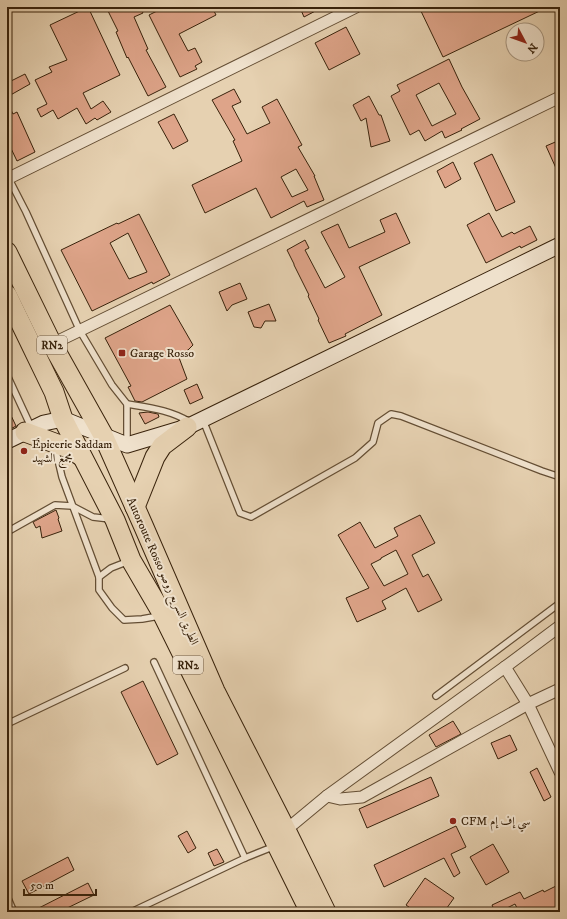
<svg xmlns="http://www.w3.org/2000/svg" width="567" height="919" viewBox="0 0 567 919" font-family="'IM FELL DW Pica',Amiri,serif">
  <rect width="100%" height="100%" fill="#e6d1b1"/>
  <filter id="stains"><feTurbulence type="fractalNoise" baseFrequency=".005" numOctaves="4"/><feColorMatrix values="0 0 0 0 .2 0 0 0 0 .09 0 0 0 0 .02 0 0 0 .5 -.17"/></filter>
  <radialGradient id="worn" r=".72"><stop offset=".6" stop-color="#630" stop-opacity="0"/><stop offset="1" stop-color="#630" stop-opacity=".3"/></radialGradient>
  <g fill="#dea489" stroke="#38220b" fill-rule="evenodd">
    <polygon points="88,7 120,75 83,93 91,109 103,101 111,112 97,120 95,118 86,124 77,108 58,119 53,110 41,117 37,109 47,104 35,80 52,72 49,67 67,60 50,25"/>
    <polygon points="112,7 140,7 143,13 134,17 148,49 146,50 166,87 148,96 128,57 127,58 116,32 118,31 107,9"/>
    <polygon points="165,7 212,7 216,15 179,34 188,51 195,48 202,62 195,66 197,69 180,77 149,15"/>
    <polygon points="306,7 323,7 304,17 301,10"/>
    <polygon points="419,7 548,7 443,57"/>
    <polygon points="346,27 360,54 329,70 315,43"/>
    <path d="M449 59 462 87 480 119 461 129 462 130 445 138 442 131 425 141 419 130 410 135 391 96 400 91 397 85ZM439 83 456 114 432 126 416 95Z"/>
    <polygon points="25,74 30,84 7,97 7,83"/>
    <path d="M234 89 241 102 232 106 247 134 270 123 262 107 277 99 302 145 298 147 315 176H314L324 200 307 207 304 201 271 218 256 188 205 213 192 185 242 161 233 141 235 140 212 100ZM296 169 308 190 292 197 281 177Z"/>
    <polygon points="369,96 379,115 381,115 390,141 371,147 366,118 361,121 353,105"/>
    <polygon points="7,102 13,114 17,112 35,152 17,161 7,140"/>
    <polygon points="174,114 188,141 173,149 158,122"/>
    <polygon points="560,140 560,177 546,146"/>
    <polygon points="492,154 515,202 496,211 474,163"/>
    <polygon points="453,162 461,179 445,188 437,171"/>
    <polygon points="396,213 410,243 359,267 382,315 345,334 346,336 329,343 318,320 319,319 308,296 309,295 294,265 294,264 287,250 305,240 309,248 305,250 325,288 345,277 321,232 338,224 349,248 385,232 380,220"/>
    <polygon points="489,213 502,237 512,232 514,234 530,226 537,240 521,248 520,246 486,263 467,225"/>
    <path d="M139 214 170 275 153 284 152 282 92 311 61 250 117 223 118 224ZM128 233 147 272 129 279 110 243Z"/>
    <polygon points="240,283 247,299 232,305 227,311 219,292"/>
    <polygon points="269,304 276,321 265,321 261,328 254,327 248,312"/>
    <polygon points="170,305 193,345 188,350 178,355 187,379 142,402 135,401 128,387 131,386 105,338"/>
    <polygon points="197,384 203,398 190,404 184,390"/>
    <polygon points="7,407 16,426 7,431"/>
    <polygon points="148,412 158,414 159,417 145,424 139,413"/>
    <polygon points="56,510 59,518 58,519 62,531 42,538 40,526 36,528 33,522"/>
    <path d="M420 515 435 543 412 555 423 577 428 574 442 600 418 612 406 588 382 601 386 609 357 622 346 598 369 588 338 535 360 522 375 548 398 536 394 528ZM396 550 408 574 384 586 371 564 381 559V558Z"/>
    <polygon points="143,681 178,754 157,765 121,692"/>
    <polygon points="453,721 461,734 436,747 429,735"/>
    <polygon points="510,735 517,750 498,759 491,743"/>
    <polygon points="537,768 551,797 544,801 530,772"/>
    <polygon points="431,777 439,796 367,828 359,809"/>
    <polygon points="456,826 466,847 451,854 460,873 454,877 444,858 384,887 374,865"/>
    <polygon points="187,831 196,848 188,853 178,836"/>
    <polygon points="493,844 509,872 486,885 470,857"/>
    <polygon points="217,849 224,862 214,866 208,853"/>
    <polygon points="68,857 74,870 29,894 22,881"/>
    <polygon points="425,878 454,898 444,912 416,912 406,905"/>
    <polygon points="88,883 94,895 59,912 31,912"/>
    <polygon points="560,884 560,912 519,912 515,904 499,912 495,912 492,905 520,892 524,899 543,890 544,892"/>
  </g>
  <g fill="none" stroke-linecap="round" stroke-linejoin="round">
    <defs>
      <g id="lane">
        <path d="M8 177 26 212 80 331 112 385 127 404C151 408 170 410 190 422"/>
        <polyline points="7,375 32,429"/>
        <polyline points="203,420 240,513 251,517 355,458 373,442 378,423 391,414 401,416 542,471 560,477"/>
        <polyline points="127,443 127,404"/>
        <polyline points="55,447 62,477 99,577"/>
        <polyline points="7,532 55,505 72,506 93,517 110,519"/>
        <polyline points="129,561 111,568 99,577 99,590 112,608 124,620 142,619 159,616"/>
        <polyline points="154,662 245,858"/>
        <polyline points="436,696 560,603"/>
        <polyline points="7,724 125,668"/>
        <polyline points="7,896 14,912"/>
        <polyline points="131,912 245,858 275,846"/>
      </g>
      <g id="street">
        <polyline points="7,179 356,7"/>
        <polyline points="52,344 560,97"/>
        <polyline points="505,667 528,704 560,772"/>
        <polyline points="327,796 340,799 362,797 528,704 560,689"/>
        <polyline points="286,830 327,796 505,667 560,626"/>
      </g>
      <polyline id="secondary" points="7,441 44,423 63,419 127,445 187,427 560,245"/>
      <g id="highway">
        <polyline points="7,252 52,344 103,435 143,525 215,691 286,830 326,912"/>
        <polyline points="7,295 54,392 63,419 115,520 131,560 163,615 310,912"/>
        <polyline points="25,432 68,448 81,456"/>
        <polyline points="135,507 155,457 162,446 187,427"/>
      </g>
    </defs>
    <use href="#lane" stroke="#644e34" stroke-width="8"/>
    <use href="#street" stroke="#644e34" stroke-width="13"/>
    <use href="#secondary" stroke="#38220b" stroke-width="17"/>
    <use href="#highway" stroke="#38220b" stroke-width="21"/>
    <use href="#lane" stroke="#efe1cc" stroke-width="5.5"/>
    <use href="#street" stroke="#efe1cc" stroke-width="11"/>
    <use href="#secondary" stroke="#efe1cc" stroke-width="15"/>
    <use href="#highway" stroke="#e6d1b1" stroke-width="19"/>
  </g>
  <g fill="#8f2418" stroke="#efe1cc" stroke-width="1.5">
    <rect x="118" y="349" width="8" height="8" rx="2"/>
    <circle cx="24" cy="451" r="4"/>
    <circle cx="453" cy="821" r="4"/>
  </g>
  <g text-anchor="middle" stroke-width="4" stroke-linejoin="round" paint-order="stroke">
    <g fill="#efe1cc" stroke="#6f5b45" stroke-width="1">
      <rect x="37" y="336" width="30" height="18" rx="3"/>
      <rect x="173" y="656" width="30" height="18" rx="3"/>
    </g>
    <g font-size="11" font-weight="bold" fill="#38220b">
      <text x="52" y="349">RN2</text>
      <text x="188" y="669">RN2</text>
    </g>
    <g font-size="12" fill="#38220b" stroke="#efe1cc" text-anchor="start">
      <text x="130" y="357">Garage Rosso</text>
      <text x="32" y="448">Épicerie Saddam<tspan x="32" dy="14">مجمع الشهيد</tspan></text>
      <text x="461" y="825">CFM سي إف إم</text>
    </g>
    <g font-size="12" fill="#38220b" stroke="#efe1cc">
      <text transform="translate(163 571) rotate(66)" y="4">Autoroute Rosso الطريق السريع روصو</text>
    </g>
  </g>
  <rect width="567" height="919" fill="none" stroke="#e6d1b1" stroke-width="24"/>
  <rect x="8" y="8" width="551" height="903" fill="none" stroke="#38220b" stroke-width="2"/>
  <rect x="12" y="12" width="543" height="895" fill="none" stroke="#38220b"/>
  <g transform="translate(525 42) rotate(131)"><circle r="19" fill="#efe1cc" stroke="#a6957f"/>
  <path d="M0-3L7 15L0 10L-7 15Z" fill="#8f2418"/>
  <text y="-6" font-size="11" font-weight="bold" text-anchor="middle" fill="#38220b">N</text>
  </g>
  <path d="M24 889v6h72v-6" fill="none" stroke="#38220b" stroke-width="2"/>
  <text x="30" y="889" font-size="12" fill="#38220b" stroke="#efe1cc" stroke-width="3" paint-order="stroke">50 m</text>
  <rect width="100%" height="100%" filter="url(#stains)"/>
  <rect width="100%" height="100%" fill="url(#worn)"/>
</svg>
